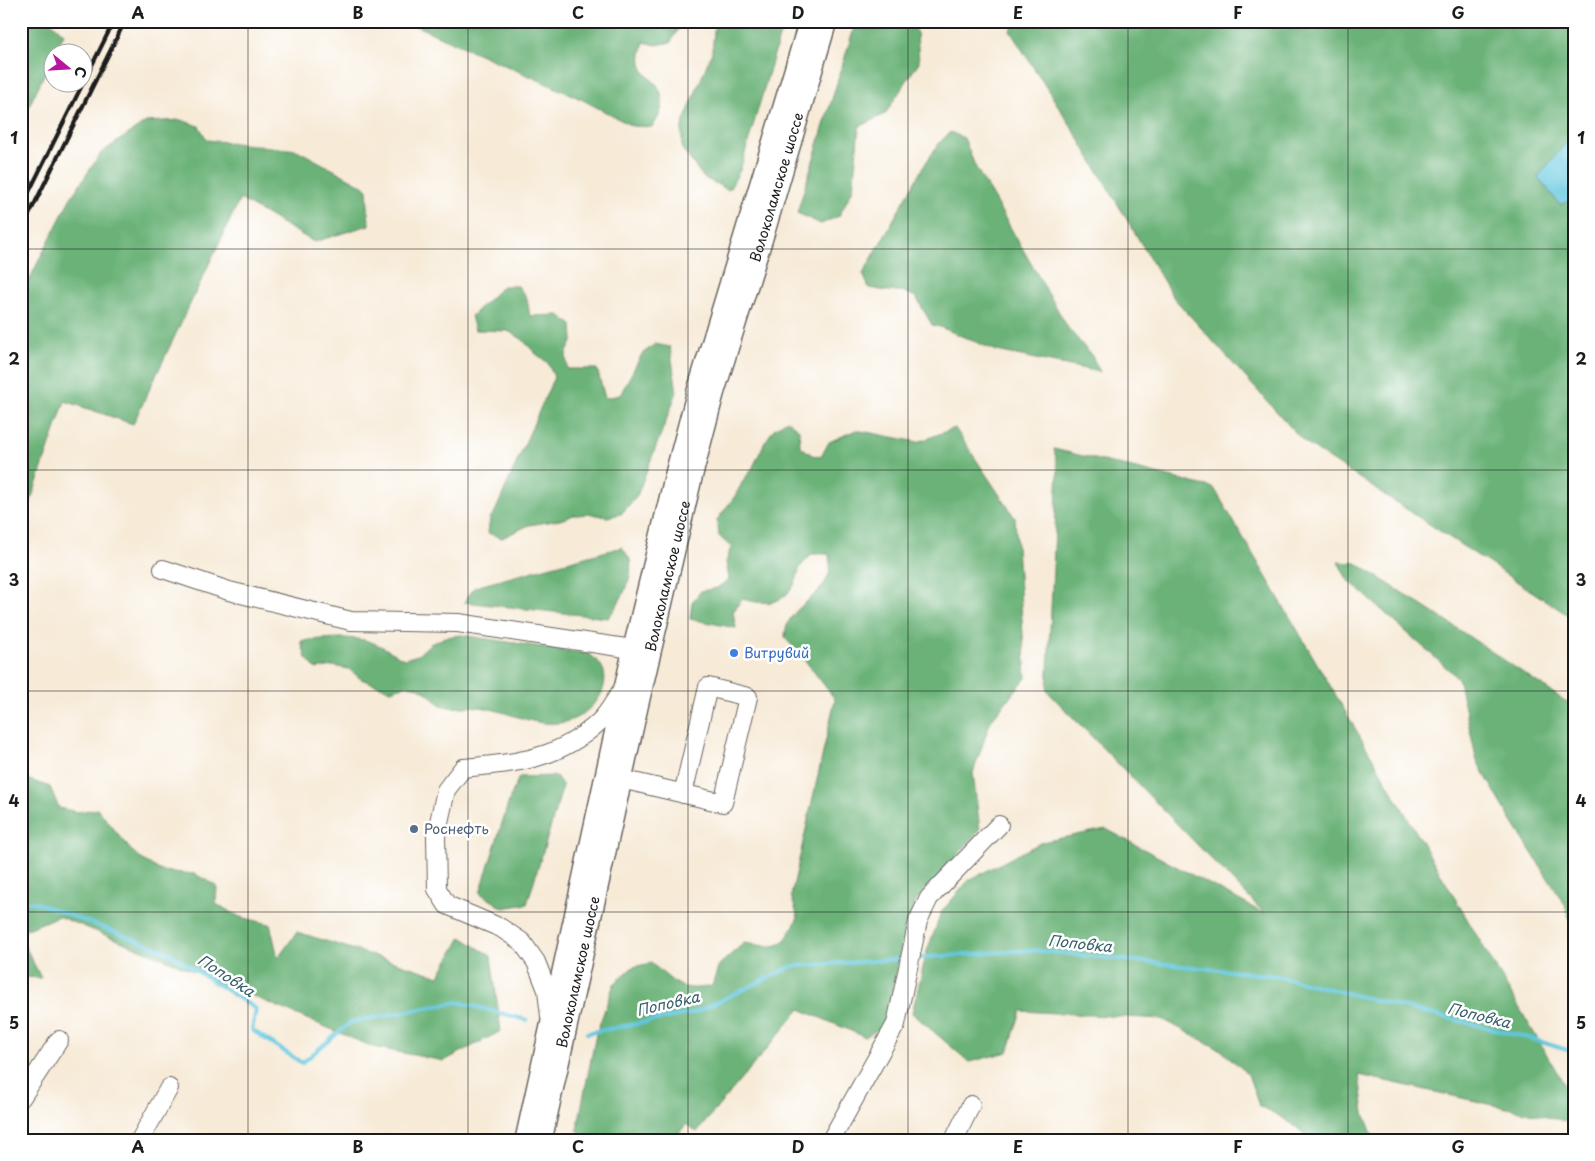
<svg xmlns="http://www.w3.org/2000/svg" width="1595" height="1161" viewBox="0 0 1595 1161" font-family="'Playpen Sans',sans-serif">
  <rect width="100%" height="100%" fill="#fff"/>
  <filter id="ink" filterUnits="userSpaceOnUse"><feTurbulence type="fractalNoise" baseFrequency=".02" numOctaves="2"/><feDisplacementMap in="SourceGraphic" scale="10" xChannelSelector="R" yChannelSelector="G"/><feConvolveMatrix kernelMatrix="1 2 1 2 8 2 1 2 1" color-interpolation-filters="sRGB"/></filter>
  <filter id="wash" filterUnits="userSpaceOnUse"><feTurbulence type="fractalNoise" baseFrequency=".0096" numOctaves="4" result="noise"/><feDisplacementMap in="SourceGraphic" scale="20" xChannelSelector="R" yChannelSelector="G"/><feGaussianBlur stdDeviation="1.12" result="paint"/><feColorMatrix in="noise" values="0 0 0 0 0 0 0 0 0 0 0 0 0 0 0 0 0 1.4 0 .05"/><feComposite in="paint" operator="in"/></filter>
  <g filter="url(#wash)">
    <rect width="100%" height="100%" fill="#f7ebd8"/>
    <g fill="#6bb278" stroke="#44674a">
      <polygon points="21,21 50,21 64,34 55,52 52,52 52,58 21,123"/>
      <path d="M405 21H680V26L671 42 657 45 644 42C642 51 638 60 643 69 645 75 652 79 656 84 667 99 662 114 652 127L632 126 581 99Z"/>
      <polygon points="715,21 784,21 740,170 729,190 704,178 682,149 682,126 712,52"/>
      <polygon points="856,21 908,21 917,33 919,62 885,114 859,127 853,189 839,216 821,224 797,213"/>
      <polygon points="1015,21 1574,21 1574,133 1538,177 1560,205 1574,199 1574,619 1304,442 1173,297 1073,129 1010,31"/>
      <polygon points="181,120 199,126 207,140 297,150 367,188 369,225 314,242 240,199 133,424 65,401 21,529 21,296 70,199 101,153 146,122"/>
      <polygon points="950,132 964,138 975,166 1068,328 1092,356 1100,372 997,351 940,327 932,325 916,297 902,291 886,291 869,288 863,274 922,169 939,143"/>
      <polygon points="503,286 518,286 527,299 530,316 559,315 572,325 573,340 566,354 567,369 597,369 605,398 620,395 642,354 655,344 670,347 677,392 637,496 621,514 607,517 592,514 574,515 560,520 529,525 502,538 488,533 490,518 495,512 554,377 548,363 535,353 522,339 508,331 475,330 471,316"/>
      <path d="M787 420 799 430 800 446 812 455 821 457 829 442 856 430 918 442 955 428 1015 518 1026 678 991 720 973 773 980 830 916 901 902 944 886 1025 865 1037 800 1009 697 1132 686 1124 674 1140H587L577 1130 596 1034 614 984 633 967 651 963C675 982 678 993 712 986L719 965 744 943C779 948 782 951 798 917L791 896 835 699 800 654 785 638C784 606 825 599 830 570 831 566 829 559 829 554H812C809 558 804 562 801 566 798 570 798 576 796 581 784 606 765 605 742 599L733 612 736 628 690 619 692 602 701 591 717 588 729 579 726 562 731 547 719 536 717 520 735 496 743 481 752 469 765 442 774 429Z"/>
      <path d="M1054 449 1214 488 1574 1101V1123L1359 1075 1364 1113 1372 1134 1371 1140H1307C1300 1125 1274 1113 1259 1106L1248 1074 1221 1050 1162 1019 1021 1011 1008 1052 969 1062 912 1013 927 951 942 911 969 880 1042 842 1106 829 1265 914 1047 691 1058 469Z"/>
      <path d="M622 547C624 551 629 556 630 560 634 579 619 604 608 618L464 602 475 587Z"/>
      <polygon points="1338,562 1356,563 1437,615 1574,707 1574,933 1565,905 1511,820 1477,761 1458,678 1347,579"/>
      <path d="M461 635 589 654C601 663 607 670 604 686 601 698 594 705 584 713 551 738 514 711 479 707 467 705 452 710 441 705 438 703 435 700 432 697 416 684 411 683 391 690L361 679 349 669 333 666 316 669 306 658 301 641C322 639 344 636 364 640 378 643 391 652 404 659L418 655 430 644 446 637Z"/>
      <polygon points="556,776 563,786 527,904 503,908 480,893 510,798 519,777"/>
      <polygon points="21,777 50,787 59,808 77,812 98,809 130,849 140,858 161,871 195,874 217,886 216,904 240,917 270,924 278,958 297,932 439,976 461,937 491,956 501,1031 444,1061 373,1047 160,957 58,916 21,932"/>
      <polygon points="21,938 41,978 21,977"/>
    </g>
    <polygon fill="#61c7df" stroke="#3e727e" points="1574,133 1574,199 1560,205 1538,177"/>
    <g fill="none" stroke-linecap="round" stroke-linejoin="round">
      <g stroke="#61c7df" stroke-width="4">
        <polyline points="21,901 37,903 166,951 256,1009 252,1030 302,1063 351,1022 458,1002 527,1020"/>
        <polyline points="915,958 1033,950 1277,976 1525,1037 1574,1052"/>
        <polyline points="587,1033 694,1013 793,966 905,959"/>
      </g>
    </g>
  </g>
  <g filter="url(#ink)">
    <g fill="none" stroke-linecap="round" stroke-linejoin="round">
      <defs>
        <g id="minor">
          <polyline points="163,569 229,591 351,621 458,623 646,651"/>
          <polyline points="621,779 723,803 748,697 708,687 683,794"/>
          <path d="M550 1017 547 990 536 962 522 942 501 928 447 905 437 889 436 836 446 790 463 768C516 763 558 760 599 722 609 713 616 698 624 687"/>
          <polyline points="21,1098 59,1040"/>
          <polyline points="140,1140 169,1088"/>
          <polyline points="831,1140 896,1024 918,921 929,898 999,825"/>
          <polyline points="954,1140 971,1105"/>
        </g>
        <g id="major">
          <polyline points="526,1140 634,648 677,470 698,391 810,21"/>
          <path id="s1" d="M541 1140 637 707 692 474 713 394 765 228 826 21"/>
        </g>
      </defs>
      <use href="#minor" stroke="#69645e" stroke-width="20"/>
      <use href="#major" stroke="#69645e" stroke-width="24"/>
      <use href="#minor" stroke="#fff" stroke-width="18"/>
      <use href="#major" stroke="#fff" stroke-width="21"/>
      <g stroke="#1c1c1c" stroke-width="4">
        <polyline points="21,208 114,21"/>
        <polyline points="21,231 125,21"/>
      </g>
    </g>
  </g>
  <path fill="none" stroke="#1c1c1c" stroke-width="1" stroke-opacity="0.55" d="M248 21V1140M468 21V1140M688 21V1140M908 21V1140M1128 21V1140M1348 21V1140M21 249H1574M21 470H1574M21 691H1574M21 912H1574"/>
  <circle fill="#3f7fe0" stroke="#fff" stroke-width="2" cx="734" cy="653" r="5"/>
  <circle fill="#5c6f8a" stroke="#fff" stroke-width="2" cx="414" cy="829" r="5"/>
  <g text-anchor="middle" stroke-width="5" stroke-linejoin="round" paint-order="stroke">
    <g font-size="14" fill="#1c1c1c" stroke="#fff">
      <text dy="5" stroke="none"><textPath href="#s1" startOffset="982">Волоколамское шоссе</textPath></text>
      <text dy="5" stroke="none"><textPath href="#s1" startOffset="578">Волоколамское шоссе</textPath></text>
      <text dy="5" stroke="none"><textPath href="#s1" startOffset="172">Волоколамское шоссе</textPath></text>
    </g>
    <g font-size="14" fill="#366cbe" stroke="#fff" text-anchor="start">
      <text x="744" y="658">Витрувий</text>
    </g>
    <g font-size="14" fill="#4e5e75" stroke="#fff" text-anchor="start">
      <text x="424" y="834">Роснефть</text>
    </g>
    <g font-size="15" font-style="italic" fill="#38606a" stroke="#fff">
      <text transform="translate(1080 944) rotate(6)" y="5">Поповка</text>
      <text transform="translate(226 976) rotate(33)" y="5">Поповка</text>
      <text transform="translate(668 1004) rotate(-13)" y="5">Поповка</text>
      <text transform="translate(1479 1016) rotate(14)" y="5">Поповка</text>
    </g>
  </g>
  <rect width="1595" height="1161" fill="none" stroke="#fff" stroke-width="55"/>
  <g transform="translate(68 68) rotate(108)"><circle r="24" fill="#ffffff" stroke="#a4a4a4"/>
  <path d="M0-4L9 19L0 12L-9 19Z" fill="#b5179e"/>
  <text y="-8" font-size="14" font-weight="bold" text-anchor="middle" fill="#1c1c1c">С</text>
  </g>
  <rect x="28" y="28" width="1540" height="1106" fill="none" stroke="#1c1c1c" stroke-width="2"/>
  <g font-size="16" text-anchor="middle" font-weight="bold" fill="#1c1c1c">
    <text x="138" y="19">A</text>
    <text x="358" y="19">B</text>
    <text x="578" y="19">C</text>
    <text x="798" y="19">D</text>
    <text x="1018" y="19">E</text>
    <text x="1238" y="19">F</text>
    <text x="1458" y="19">G</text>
    <text x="14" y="144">1</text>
    <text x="1581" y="144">1</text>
    <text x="14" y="365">2</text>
    <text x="1581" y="365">2</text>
    <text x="14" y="586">3</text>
    <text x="1581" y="586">3</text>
    <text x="14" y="807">4</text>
    <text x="1581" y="807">4</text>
    <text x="14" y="1029">5</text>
    <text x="1581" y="1029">5</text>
    <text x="138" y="1153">A</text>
    <text x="358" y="1153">B</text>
    <text x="578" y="1153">C</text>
    <text x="798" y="1153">D</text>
    <text x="1018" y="1153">E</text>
    <text x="1238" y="1153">F</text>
    <text x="1458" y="1153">G</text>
  </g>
</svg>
